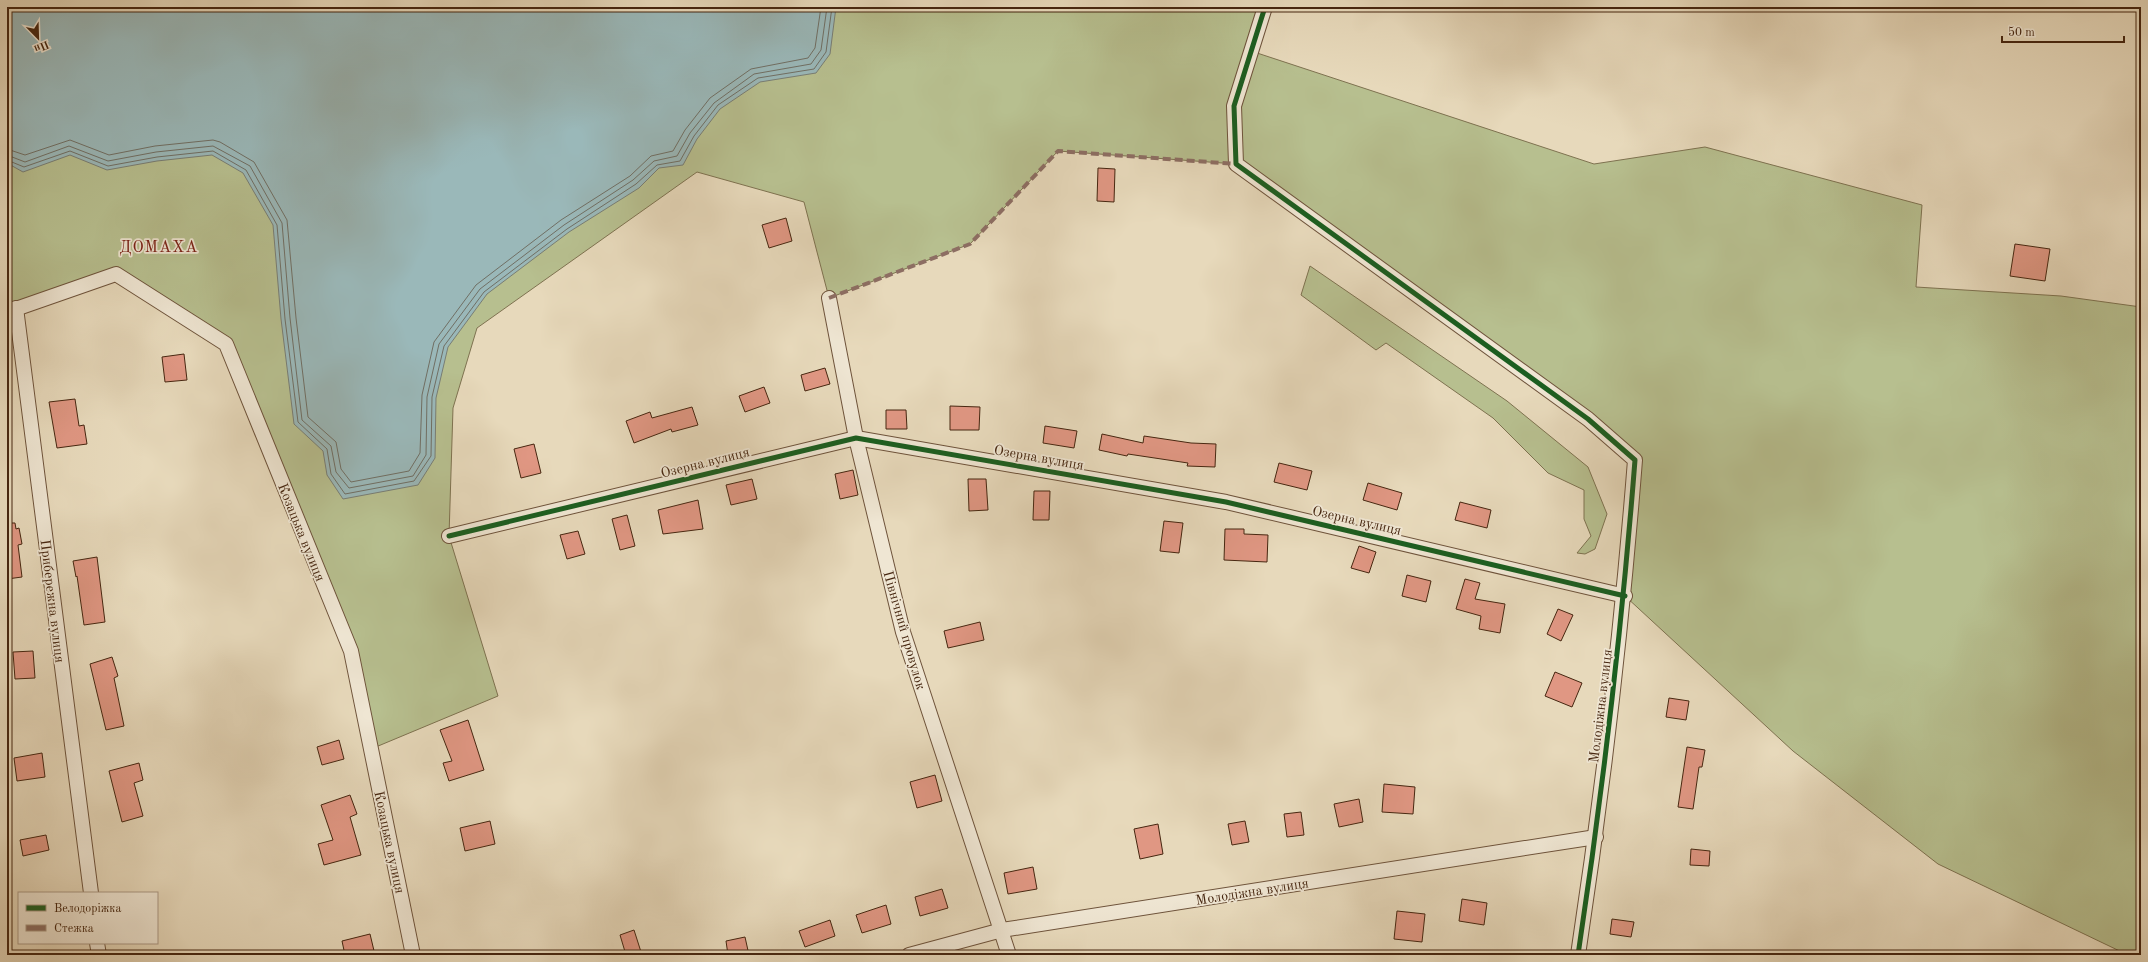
<svg xmlns="http://www.w3.org/2000/svg" width="2148" height="962" viewBox="0 0 2148 962" font-family="'Old Standard TT',serif">
  <rect width="100%" height="100%" fill="#e7d9bb"/>
  <filter id="stains"><feTurbulence type="fractalNoise" baseFrequency=".005" numOctaves="4"/><feColorMatrix values="0 0 0 0 .2 0 0 0 0 .09 0 0 0 0 .02 0 0 0 .5 -.17"/></filter>
  <radialGradient id="worn" r=".72"><stop offset=".6" stop-color="#630" stop-opacity="0"/><stop offset="1" stop-color="#630" stop-opacity=".3"/></radialGradient>
  <g fill="#b7bf8f" stroke="#7e7250">
    <polygon points="7,7 1265,7 1251,51 1594,164 1705,147 1922,205 1916,287 2061,296 2141,307 2141,955 2128,955 1938,864 1793,751 1625,596 1635,460 1236,164 1058,151 970,244 829,298 804,202 697,172 477,328 453,408 449,536 498,696 371,749 351,651 226,344 116,274 7,312"/>
    <polygon points="1310,266 1507,401 1588,467 1607,514 1595,549 1585,554 1577,553 1591,536 1584,519 1584,490 1548,473 1493,418 1386,343 1376,350 1301,295"/>
  </g>
  <polygon fill="#9ab8b9" stroke="#787e75" points="7,7 836,7 830,54 816,73 760,82 720,109 697,139 683,165 659,168 639,188 569,232 487,294 448,347 436,398 435,458 418,485 343,499 327,475 323,451 294,424 281,319 273,225 243,173 212,155 157,161 107,170 70,155 23,172 7,163"/>
  <g fill="none" stroke-linecap="round" stroke-linejoin="round">
    <g stroke="#706f64" stroke-width="1">
      <polyline points="7,149 25,155 70,140 109,155 155,146 213,140 220,142 254,162 287,220 296,318 308,417 336,442 341,469 351,482 409,471 420,453 422,395 434,342 476,285 561,220 630,176 651,156 673,151 685,130 710,98 751,69 808,58 815,48 821,7"/>
      <polyline points="7,155 25,162 69,146 108,161 156,152 213,146 250,166 282,223 290,318 302,420 331,446 336,472 349,488 413,476 426,455 427,397 439,344 480,289 564,225 633,180 654,161 677,156 690,133 714,103 754,74 811,64 821,50 827,7"/>
      <polyline points="7,160 24,167 70,151 108,166 157,157 213,151 246,170 277,225 285,319 298,422 327,449 331,474 345,494 414,481 431,456 432,397 444,346 484,292 567,229 636,184 657,165 680,161 694,136 718,105 758,78 814,69 826,52 832,7"/>
    </g>
  </g>
  <g fill="#e09783" stroke="#462610">
    <polygon points="1098,168 1115,169 1114,202 1097,201"/>
    <polygon points="786,218 792,241 769,248 762,225"/>
    <polygon points="2015,244 2050,249 2045,281 2010,276"/>
    <polygon points="184,354 187,380 165,382 162,357"/>
    <polygon points="825,368 830,384 805,391 801,375"/>
    <polygon points="764,387 770,403 745,412 739,396"/>
    <polygon points="75,399 79,426 84,425 87,444 57,448 49,402"/>
    <polygon points="950,406 980,407 979,430 950,430"/>
    <polygon points="692,407 698,425 672,432 671,429 634,443 626,421 650,412 652,418"/>
    <polygon points="886,410 906,410 907,429 886,429"/>
    <polygon points="1045,426 1077,431 1074,448 1043,443"/>
    <polygon points="1102,434 1143,443 1144,436 1191,443 1216,444 1215,467 1187,466 1188,463 1128,454 1127,456 1099,450"/>
    <polygon points="534,444 541,473 521,478 514,449"/>
    <polygon points="1279,463 1312,471 1307,490 1274,482"/>
    <polygon points="853,470 858,495 840,499 835,474"/>
    <polygon points="752,479 757,499 731,505 726,485"/>
    <polygon points="968,479 986,479 988,510 969,511"/>
    <polygon points="1368,483 1402,493 1397,510 1363,500"/>
    <polygon points="1034,491 1050,491 1049,520 1033,520"/>
    <polygon points="698,500 703,529 663,534 658,510"/>
    <polygon points="1460,502 1491,510 1487,528 1455,520"/>
    <polygon points="627,515 635,546 620,550 612,519"/>
    <polygon points="1164,521 1183,523 1179,553 1160,551"/>
    <polygon points="7,523 15,523 16,529 19,528 22,544 18,545 22,577 7,579"/>
    <polygon points="1225,529 1244,529 1244,534 1268,535 1267,562 1224,560"/>
    <polygon points="578,531 585,554 567,559 560,535"/>
    <polygon points="1359,546 1376,552 1369,573 1351,568"/>
    <polygon points="97,557 105,622 84,625 77,576 76,577 73,561"/>
    <polygon points="1407,575 1431,581 1426,602 1402,596"/>
    <polygon points="1465,579 1480,583 1475,599 1505,604 1500,633 1479,629 1481,616 1456,609"/>
    <polygon points="1558,609 1573,615 1561,641 1547,634"/>
    <polygon points="980,622 984,640 948,648 944,631"/>
    <polygon points="33,651 35,678 15,679 13,652"/>
    <polygon points="112,657 118,676 114,678 124,726 106,730 90,664"/>
    <polygon points="1555,672 1582,683 1572,707 1545,696"/>
    <polygon points="1669,698 1689,701 1686,720 1666,717"/>
    <polygon points="468,720 484,770 449,781 443,763 452,761 440,730"/>
    <polygon points="339,740 344,759 322,765 317,747"/>
    <polygon points="1687,747 1705,750 1702,767 1699,767 1693,809 1678,807"/>
    <polygon points="42,753 45,777 17,781 14,758"/>
    <polygon points="139,763 143,780 134,783 143,816 122,822 109,771"/>
    <polygon points="935,775 942,801 917,808 910,782"/>
    <polygon points="1384,784 1415,787 1413,814 1382,812"/>
    <polygon points="350,795 357,814 350,817 361,855 324,865 318,844 333,840 321,805"/>
    <polygon points="1359,799 1363,822 1339,827 1334,804"/>
    <polygon points="1301,812 1304,835 1287,837 1284,814"/>
    <polygon points="490,821 495,844 465,851 460,828"/>
    <polygon points="1245,821 1249,842 1232,845 1228,824"/>
    <polygon points="1158,824 1163,854 1140,859 1134,829"/>
    <polygon points="46,835 49,850 23,856 20,840"/>
    <polygon points="1691,849 1710,851 1709,866 1690,865"/>
    <polygon points="1033,867 1037,889 1008,894 1004,873"/>
    <polygon points="942,889 948,908 920,916 915,897"/>
    <polygon points="1462,899 1487,903 1484,925 1459,921"/>
    <polygon points="886,905 891,924 862,933 856,915"/>
    <polygon points="1397,911 1425,914 1422,942 1394,939"/>
    <polygon points="1612,919 1634,922 1631,937 1610,934"/>
    <polygon points="830,920 835,936 805,947 799,931"/>
    <polygon points="634,930 642,955 626,955 620,935"/>
    <polygon points="370,934 375,955 345,955 342,941"/>
    <polygon points="745,937 749,955 728,955 726,941"/>
  </g>
  <g fill="none" stroke-linecap="round" stroke-linejoin="round">
    <defs>
      <g id="street">
        <path d="M1265 7 1234 106 1236 164 1588 419 1635 460C1622 626 1603 790 1578 955"/>
        <polyline points="829,298 856,438 903,632 1009,955"/>
        <polyline points="16,308 91,893"/>
        <polyline points="7,312 116,274 226,344 351,651 413,955"/>
        <polyline points="449,536 856,438 1226,502 1625,596"/>
        <polyline points="97,943 99,955"/>
        <polyline points="909,955 1002,930 1596,837"/>
      </g>
    </defs>
    <use href="#street" stroke="#6e533b" stroke-width="16"/>
    <use href="#street" stroke="#efe6d3" stroke-width="14"/>
    <polyline stroke="#8d6e63" stroke-width="4" stroke-dasharray="8 4" stroke-linecap="butt" points="829,298 970,244 1058,151 1236,164"/>
    <defs>
      <g id="cycleway">
        <path d="M1265 7 1234 106 1236 164 1588 419 1635 460C1622 626 1603 790 1578 955"/>
        <polyline points="449,536 856,438 1226,502 1625,596"/>
      </g>
    </defs>
    <use href="#cycleway" stroke="#efe6d3" stroke-width="8"/>
    <use href="#cycleway" stroke="#1b5e20" stroke-width="5"/>
  </g>
  <g text-anchor="middle" stroke-width="3.5" stroke-linejoin="round" paint-order="stroke">
    <g font-size="14" fill="#462610" stroke="#efe6d3">
      <text transform="translate(1039 457) rotate(10)" y="5">Озерна вулиця</text>
      <text transform="translate(705 462) rotate(-14)" y="5">Озерна вулиця</text>
      <text transform="translate(1357 520) rotate(13)" y="5">Озерна вулиця</text>
      <text transform="translate(302 532) rotate(68)" y="5">Козацька вулиця</text>
      <text transform="translate(53 601) rotate(83)" y="5">Прибережна вулиця</text>
      <text transform="translate(905 630) rotate(74)" y="5">Північний провулок</text>
      <text transform="translate(1600 706) rotate(-83)" y="5">Молодіжна вулиця</text>
      <text transform="translate(390 842) rotate(78)" y="5">Козацька вулиця</text>
      <text transform="translate(1252 891) rotate(-9)" y="5">Молодіжна вулиця</text>
    </g>
    <g font-size="16" letter-spacing="1" fill="#7a1f14" stroke="#efe6d3">
      <text x="159" y="252">ДОМАХА</text>
    </g>
  </g>
  <rect width="2148" height="962" fill="none" stroke="#e7d9bb" stroke-width="24"/>
  <rect x="8" y="8" width="2132" height="946" fill="none" stroke="#462610" stroke-width="2"/>
  <rect x="12" y="12" width="2124" height="938" fill="none" stroke="#462610"/>
  <rect x="18" y="892" width="140" height="52" fill="#efe6d3" stroke="#ab9985"/>
  <rect x="26" y="905" width="20" height="6" fill="#1b5e20" stroke="#ab9985"/>
  <text x="54" y="912" font-size="12" fill="#462610">Велодоріжка</text>
  <rect x="26" y="925" width="20" height="6" fill="#8d6e63" stroke="#ab9985"/>
  <text x="54" y="932" font-size="12" fill="#462610">Стежка</text>
  <g transform="translate(38 38) rotate(157)" stroke="#efe6d3" stroke-width="3" paint-order="stroke">
  <path d="M0-3L7 15L0 10L-7 15Z" fill="#462610"/>
  <text y="-6" font-size="11" font-weight="bold" text-anchor="middle" fill="#462610">Пн</text>
  </g>
  <path d="M2002 36v6h122v-6" fill="none" stroke="#462610" stroke-width="2"/>
  <text x="2008" y="36" font-size="12" fill="#462610" stroke="#efe6d3" stroke-width="3" paint-order="stroke">50 m</text>
  <rect width="100%" height="100%" filter="url(#stains)"/>
  <rect width="100%" height="100%" fill="url(#worn)"/>
</svg>
